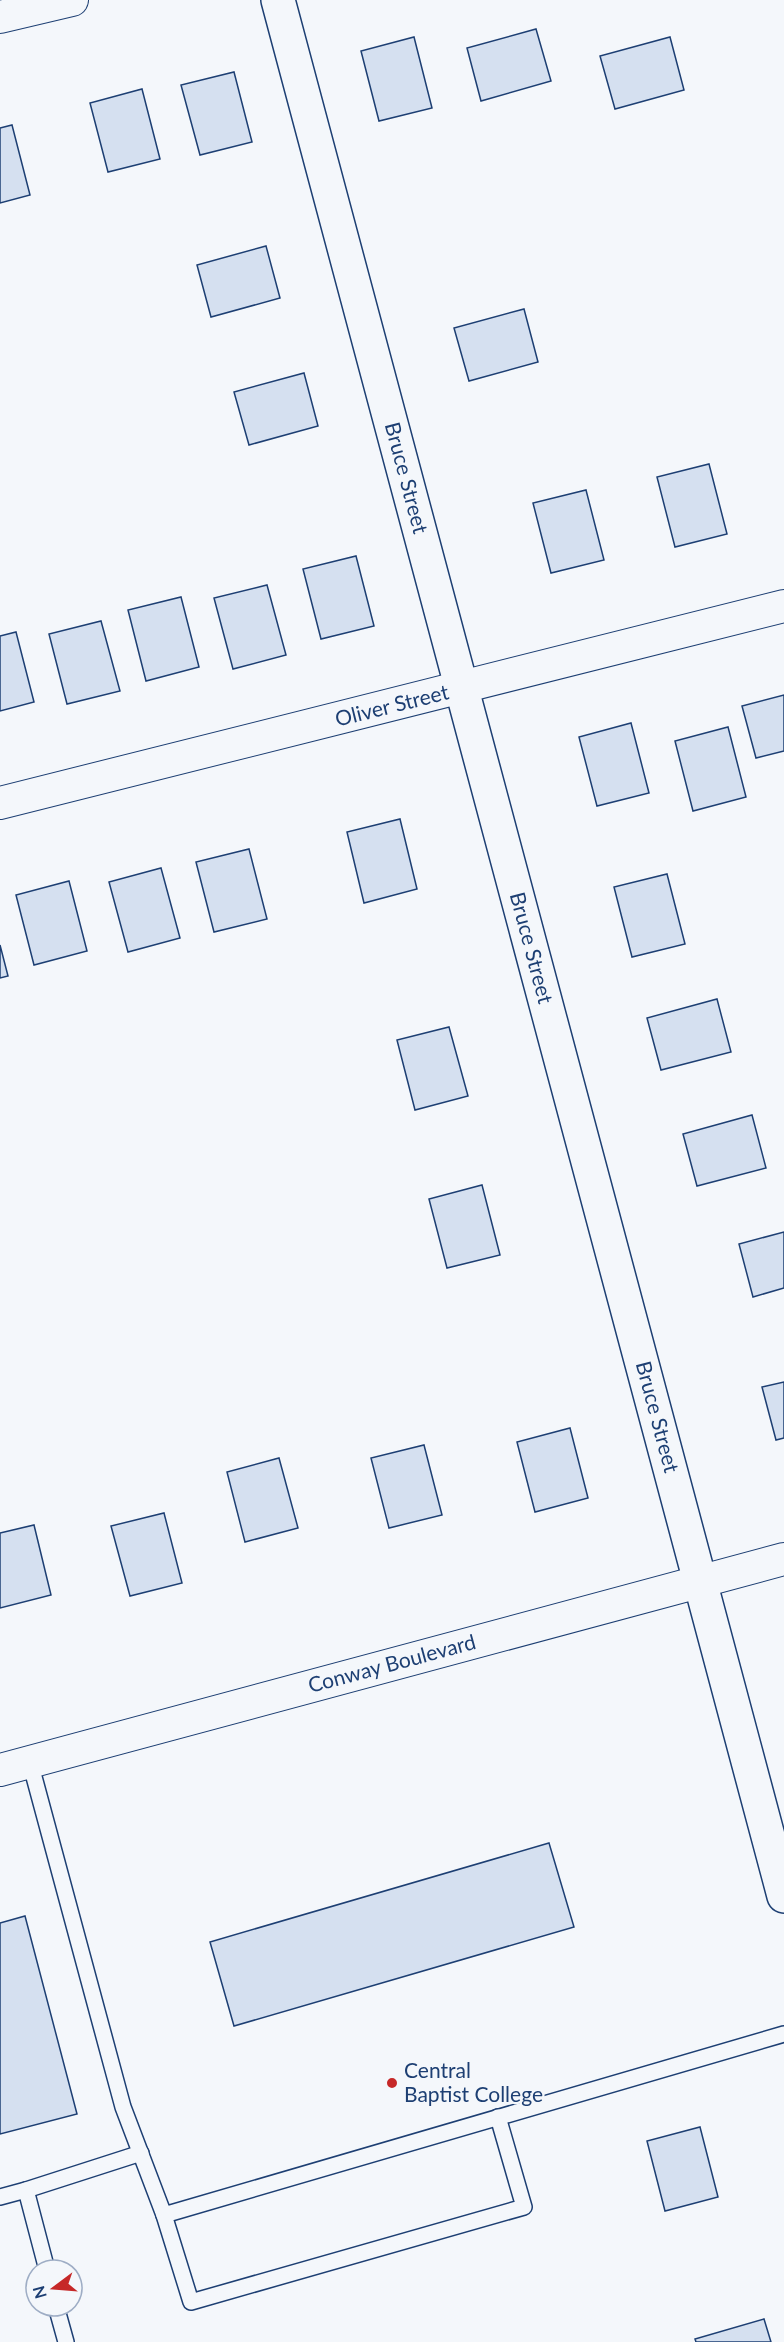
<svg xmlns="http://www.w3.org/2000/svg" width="784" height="2342" viewBox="0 0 784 2342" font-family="Lato,sans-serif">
  <rect width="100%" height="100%" fill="#f4f7fb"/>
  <g fill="#d5e0f0" stroke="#1d3f73" stroke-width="1.5">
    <polygon points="536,29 551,81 481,101 467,48"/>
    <polygon points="414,37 432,108 379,121 361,51"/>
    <polygon points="670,37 684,90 615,109 600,56"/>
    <polygon points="234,72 252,142 200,155 181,85"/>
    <polygon points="142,89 160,159 108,172 90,103"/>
    <polygon points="12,125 30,195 0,203 0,128"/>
    <polygon points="266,246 280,298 211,317 197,265"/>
    <polygon points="524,309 538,362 469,381 454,328"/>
    <polygon points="304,373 318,426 249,445 234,392"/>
    <polygon points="709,464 727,534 675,547 657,477"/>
    <polygon points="586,490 604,560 551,573 533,503"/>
    <polygon points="356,556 374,626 321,639 303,569"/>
    <polygon points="267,585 286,655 233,669 214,598"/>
    <polygon points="181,597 199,667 146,681 128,610"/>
    <polygon points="101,621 120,691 67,704 49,634"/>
    <polygon points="16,632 34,702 0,711 0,636"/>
    <polygon points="784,695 784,751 756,758 742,706"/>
    <polygon points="631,723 649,793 597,806 579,737"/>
    <polygon points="728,727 746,797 693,811 675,741"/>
    <polygon points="400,819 417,889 364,903 347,832"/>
    <polygon points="249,849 267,919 214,932 196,862"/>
    <polygon points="161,868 180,938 128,952 109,882"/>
    <polygon points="667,874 685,944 632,957 614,887"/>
    <polygon points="69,881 87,951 34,965 16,895"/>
    <polygon points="0,945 8,976 0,978"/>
    <polygon points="717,999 731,1052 661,1070 647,1018"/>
    <polygon points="449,1027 468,1096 415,1110 397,1040"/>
    <polygon points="752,1115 766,1168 697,1186 683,1134"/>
    <polygon points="482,1185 500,1255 447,1268 429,1199"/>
    <polygon points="784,1232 784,1288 753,1297 739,1244"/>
    <polygon points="784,1382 784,1438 776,1440 762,1387"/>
    <polygon points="570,1428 588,1498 535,1512 517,1442"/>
    <polygon points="424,1445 442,1515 389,1528 371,1458"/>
    <polygon points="279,1458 298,1528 245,1542 227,1472"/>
    <polygon points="164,1513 182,1583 130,1596 111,1526"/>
    <polygon points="34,1525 51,1595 0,1608 0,1533"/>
    <polygon points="549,1843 574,1927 234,2026 210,1942"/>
    <polygon points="25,1916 77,2114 0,2134 0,1923"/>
    <polygon points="700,2127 718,2197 665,2211 647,2141"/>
    <polygon points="764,2319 771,2342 696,2342 695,2339"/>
  </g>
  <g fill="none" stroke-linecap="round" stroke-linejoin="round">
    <defs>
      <g id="lane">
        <polyline points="30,1762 123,2107 164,2215 784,2034"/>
        <polyline points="0,2197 26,2190"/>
        <polyline points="164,2215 191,2302 524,2207 498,2117"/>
        <polyline points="47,2270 26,2190 141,2153"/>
        <polyline points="56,2306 66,2342"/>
      </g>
      <g id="street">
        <polyline points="0,17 72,0"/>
        <polyline points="0,803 784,606"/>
        <polyline points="0,1770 784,1559"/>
      </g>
      <polyline id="secondary" points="278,0 784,1896"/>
    </defs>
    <use href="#lane" stroke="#1d3f73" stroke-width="18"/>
    <use href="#street" stroke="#1d3f73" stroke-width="34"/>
    <use href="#secondary" stroke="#1d3f73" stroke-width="36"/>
    <use href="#lane" stroke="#f4f7fb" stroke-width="15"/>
    <use href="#street" stroke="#f4f7fb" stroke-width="32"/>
    <use href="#secondary" stroke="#f4f7fb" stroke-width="33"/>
  </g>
  <circle fill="#c62828" stroke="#f4f7fb" stroke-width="2" cx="392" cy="2083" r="6"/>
  <g text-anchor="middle" stroke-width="4.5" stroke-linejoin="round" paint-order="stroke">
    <g font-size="21" fill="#1d3f73" stroke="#f4f7fb">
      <text transform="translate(406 478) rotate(75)" y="7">Bruce Street</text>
      <text transform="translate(392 706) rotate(-14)" y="7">Oliver Street</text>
      <text transform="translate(531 948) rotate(75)" y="7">Bruce Street</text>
      <text transform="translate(657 1417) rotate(75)" y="7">Bruce Street</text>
      <text transform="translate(392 1664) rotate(-15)" y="7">Conway Boulevard</text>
    </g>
    <g font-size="21" fill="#1d3f73" stroke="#f4f7fb" text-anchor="start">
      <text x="404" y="2078">Central<tspan x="404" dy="24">Baptist College</tspan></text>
    </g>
  </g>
  <g transform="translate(54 2288) rotate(254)"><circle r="28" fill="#f4f7fb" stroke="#9eadc5" stroke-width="1.5"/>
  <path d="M0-4.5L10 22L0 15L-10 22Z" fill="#c62828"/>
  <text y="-9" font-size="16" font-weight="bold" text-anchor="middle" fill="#1d3f73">N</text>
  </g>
</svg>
